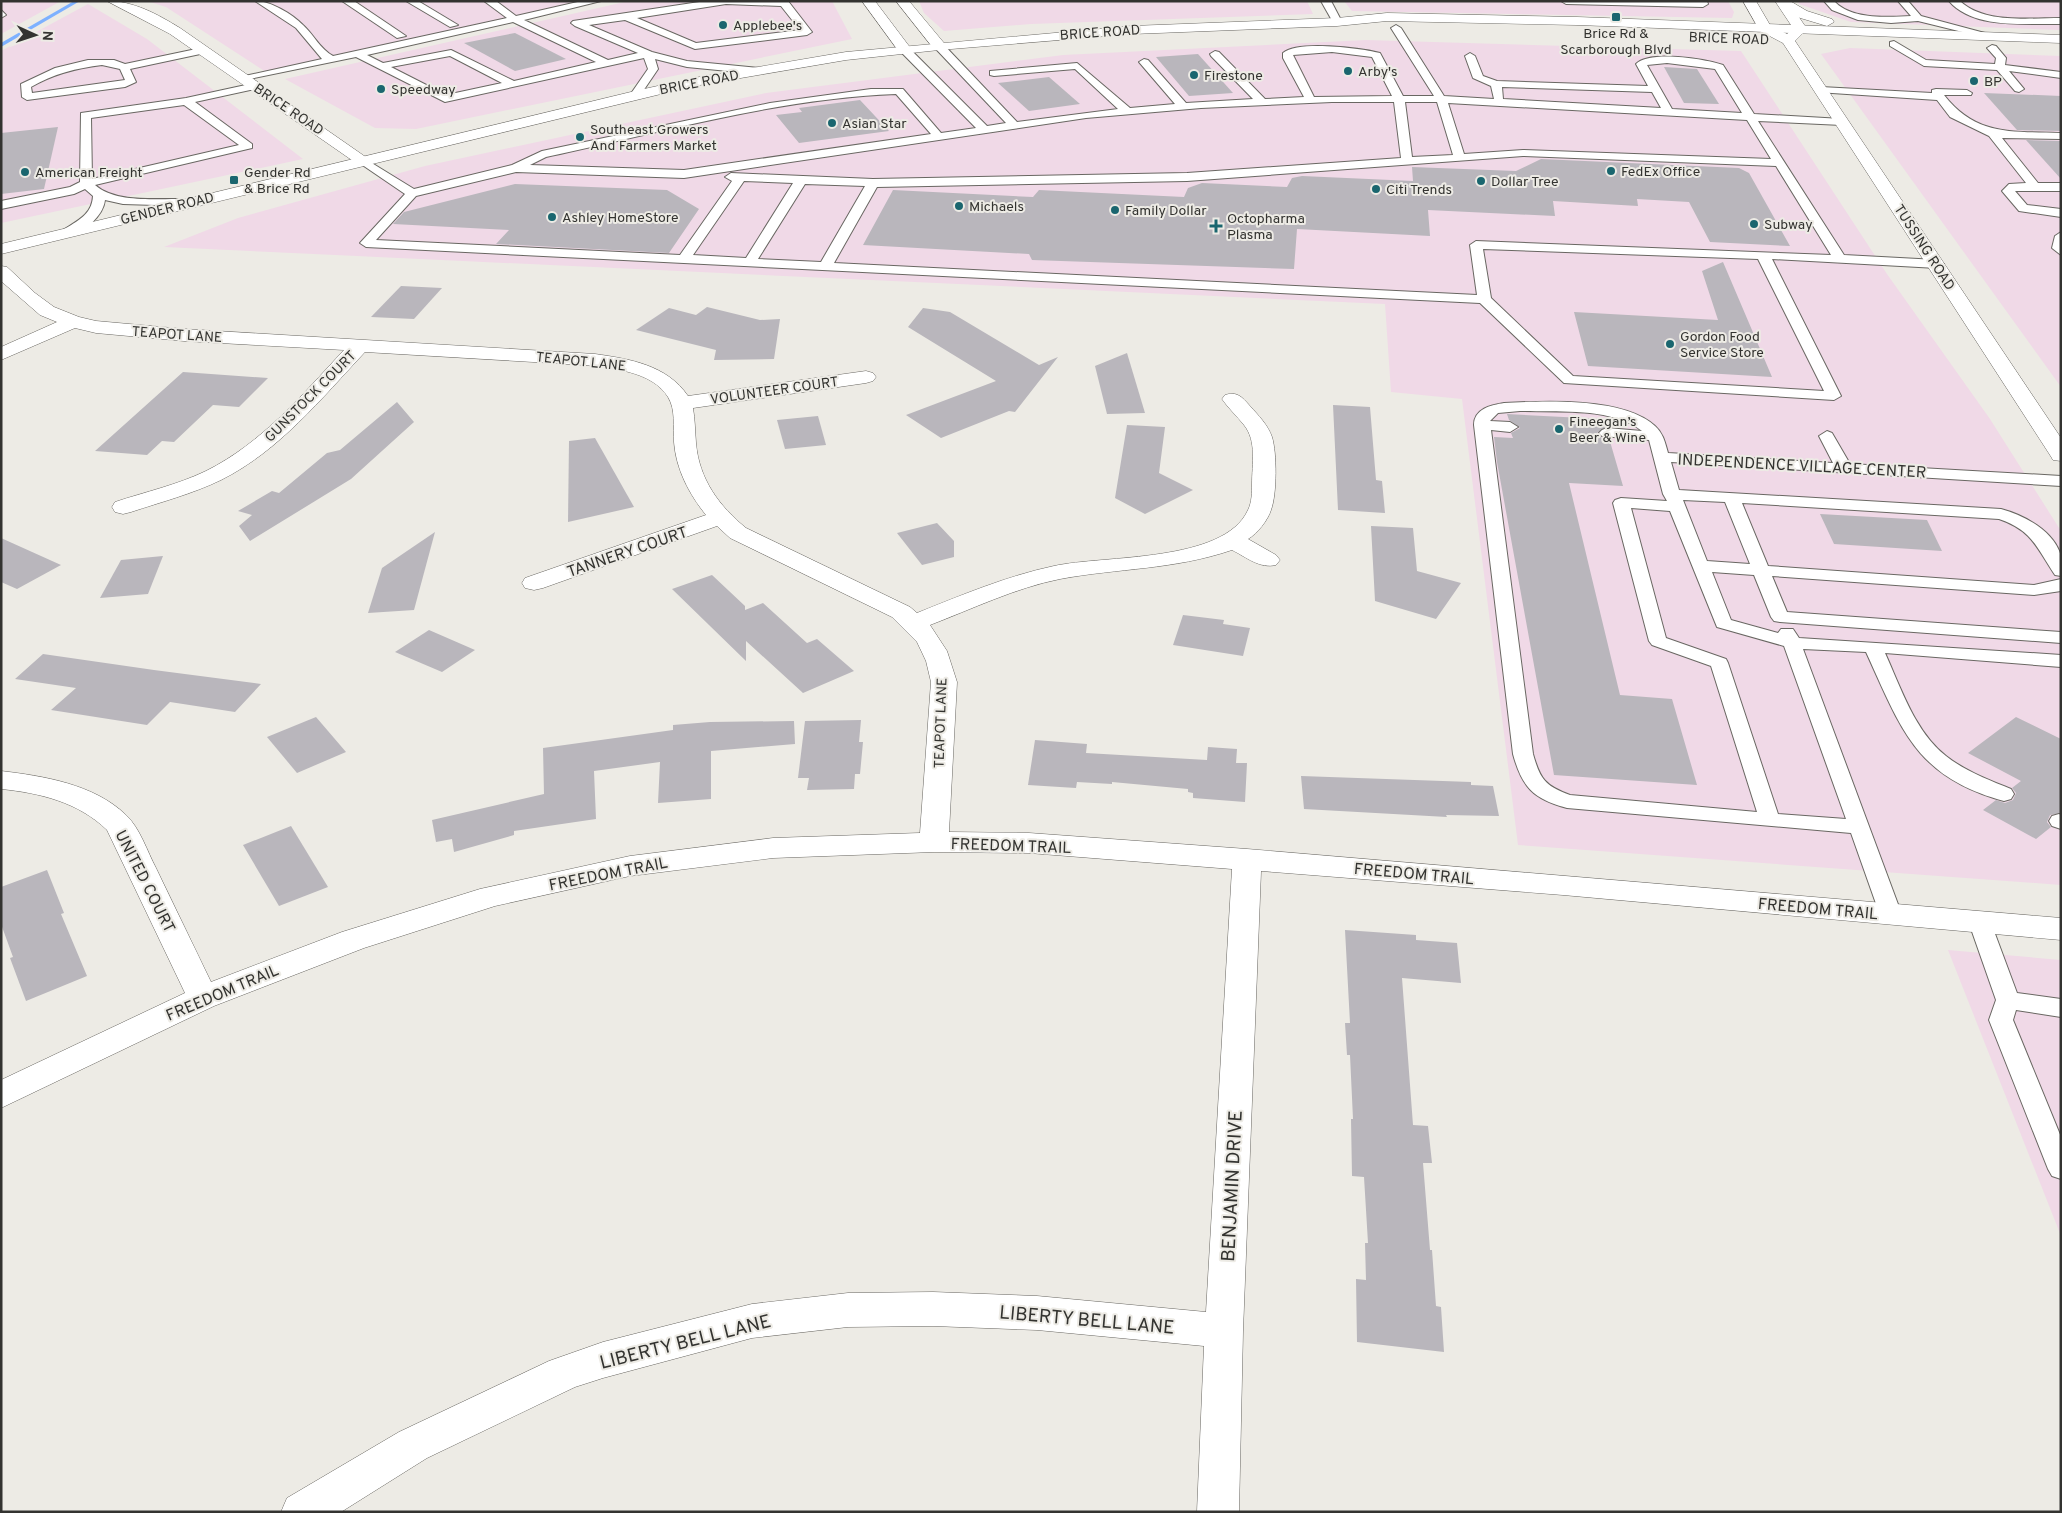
<svg xmlns="http://www.w3.org/2000/svg" width="2062" height="1513" viewBox="0 0 2062 1513" font-family="Overpass,sans-serif">
  <rect width="100%" height="100%" fill="#edebe5"/>
  <g fill="#f0d9e7">
    <polygon points="1,1 61,1 1,34"/>
    <polygon points="147,1 589,1 266,72 166,7"/>
    <polygon points="629,1 832,1 852,39 416,129 375,128 285,79"/>
    <polygon points="919,1 1307,1 1313,14 1031,24 944,31 924,13"/>
    <polygon points="1344,1 1728,1 1734,12 1732,18 1352,11"/>
    <polygon points="1798,1 2061,1 2061,30 1851,22 1799,4"/>
    <polygon points="88,4 147,39 303,159 1,223 1,51"/>
    <polygon points="1366,40 1741,51 1887,274 1990,419 2061,531 2061,885 1518,845 1462,399 1391,392 1385,304 164,247 238,218 425,166 766,93 1063,55"/>
    <polygon points="1850,48 2061,56 2061,387 1821,54"/>
    <polygon points="1948,950 2061,960 2061,1236"/>
  </g>
  <g fill="none" stroke-linecap="round" stroke-linejoin="round">
    <polygon fill="#7db1ff" fill-rule="evenodd" points="74,1 80,1 1,47 1,43"/>
  </g>
  <g fill="#b9b6bc">
    <polygon points="515,33 566,59 515,71 464,43"/>
    <polygon points="1198,54 1233,93 1189,96 1156,57"/>
    <polygon points="1664,67 1697,69 1719,104 1684,103"/>
    <polygon points="1049,77 1080,104 1029,111 998,83"/>
    <polygon points="1984,93 2061,96 2061,131 2017,130"/>
    <polygon points="860,100 889,131 799,143 776,115 802,112 799,108"/>
    <polygon points="58,127 44,189 1,194 1,133"/>
    <polygon points="2026,140 2061,141 2061,179"/>
    <polygon points="1541,159 1739,168 1749,173 1790,246 1710,242 1689,202 1637,199 1638,206 1553,201 1555,216 1428,210 1430,236 1297,229 1294,269 1032,260 1029,254 863,245 893,190 1033,197 1039,190 1184,197 1188,188 1202,183 1287,187 1292,178 1302,176 1413,181 1412,167 1516,171"/>
    <polygon points="515,184 667,190 699,209 669,253 496,244 509,230 393,224 404,212"/>
    <polygon points="1723,262 1772,377 1588,366 1574,312 1718,320 1702,271"/>
    <polygon points="401,286 442,288 414,319 371,317"/>
    <polygon points="707,307 760,320 780,319 774,359 714,360 716,350 636,330 669,308 696,315"/>
    <polygon points="923,308 950,312 1039,365 1058,357 1015,412 1009,411 941,438 906,415 996,381 908,327"/>
    <polygon points="1127,353 1145,413 1107,414 1095,366"/>
    <polygon points="183,372 268,378 239,407 213,405 174,442 162,441 147,455 95,451"/>
    <polygon points="397,402 414,422 351,479 250,541 239,526 252,515 238,511 272,491 279,493 327,453 340,450"/>
    <polygon points="1333,405 1370,407 1376,480 1382,481 1385,513 1338,510"/>
    <polygon points="1507,414 1603,419 1606,427 1597,433 1602,438 1609,438 1623,486 1569,483 1620,695 1672,699 1697,785 1554,775 1497,462 1494,437 1513,438 1511,433 1520,428 1509,420"/>
    <polygon points="818,416 826,445 785,449 777,420"/>
    <polygon points="1127,425 1165,427 1159,473 1193,490 1145,514 1115,498"/>
    <polygon points="595,438 634,507 568,522 569,441"/>
    <polygon points="1820,514 1927,520 1942,551 1834,544"/>
    <polygon points="937,523 954,541 954,557 922,565 897,533"/>
    <polygon points="1371,526 1413,528 1417,571 1461,583 1436,619 1375,601"/>
    <polygon points="435,532 414,610 368,613 382,568"/>
    <polygon points="1,538 61,565 17,589 1,582"/>
    <polygon points="163,556 148,594 100,598 121,560"/>
    <polygon points="712,575 745,606 745,610 763,603 807,643 817,639 854,671 803,693 746,641 746,661 672,589"/>
    <polygon points="1183,615 1224,620 1223,624 1250,628 1243,656 1173,645"/>
    <polygon points="429,630 475,650 442,672 395,652"/>
    <polygon points="43,654 154,670 261,684 235,712 170,702 147,725 51,710 76,688 15,679"/>
    <polygon points="316,717 346,752 297,773 267,737"/>
    <polygon points="2016,717 2061,739 2061,813 2050,815 2047,822 2051,827 2036,839 1983,810 1996,800 2005,803 2013,800 2016,793 2012,788 2021,781 1968,753"/>
    <polygon points="861,720 859,742 863,742 860,774 855,774 854,789 807,790 809,778 798,778 805,721"/>
    <polygon points="794,721 795,744 711,751 711,799 658,803 660,762 594,771 596,819 514,831 514,835 454,852 452,839 436,842 432,820 544,794 543,748 673,730 673,725 710,722"/>
    <polygon points="1035,740 1087,744 1086,753 1207,760 1208,747 1237,749 1236,763 1247,763 1245,802 1193,798 1193,793 1188,792 1188,789 1112,782 1112,784 1077,782 1076,788 1028,785"/>
    <polygon points="1301,776 1471,782 1471,785 1493,786 1499,816 1446,815 1447,817 1304,809"/>
    <polygon points="291,826 328,887 279,906 243,845"/>
    <polygon points="47,870 64,913 61,914 87,976 26,1001 10,958 13,957 1,924 1,887"/>
    <polygon points="1345,930 1416,935 1416,940 1457,943 1461,983 1402,978 1413,1125 1428,1126 1432,1163 1423,1163 1430,1250 1432,1250 1436,1306 1441,1307 1444,1352 1357,1342 1356,1279 1366,1280 1365,1243 1368,1243 1364,1177 1352,1176 1351,1119 1353,1119 1350,1055 1347,1055 1345,1023 1350,1023"/>
  </g>
  <g fill="none" stroke-linecap="round" stroke-linejoin="round">
    <defs>
      <g id="lane">
        <path d="M255 1C271 1 292 14 303 25 314 35 320 49 333 56L507 18 484 1H496L516 16 582 1H601L524 20 608 60 638 53 575 26 571 23 573 21 706 1H788L812 32 807 35 695 49 625 20 589 25 652 52 687 61 759 68 764 71 759 74 687 67 655 59 658 69 639 97H631L630 95 648 69 644 58 445 102 356 57 240 81V77L322 59 296 28ZM726 4 781 6 800 30 696 43 637 18ZM513 22 596 62 514 81 451 50 383 63 367 55ZM450 56 502 83 446 95 391 67Z"/>
        <polygon points="342,1 354,1 406,36 397,38"/>
        <polygon points="406,1 418,1 458,25 450,27"/>
        <polygon points="1321,1 1331,1 1342,22 1340,24 1334,24"/>
        <polygon points="1561,1 1707,1 1708,4 1703,7 1566,4"/>
        <path d="M1824 1H1834C1851 20 1888 17 1911 16L1898 1H1908L1921 16 1996 36 1991 39 1918 21 1891 23 1858 20 1832 10Z"/>
        <path d="M1949 1H1960C1984 24 2030 18 2061 18V24C2027 23 1974 30 1949 1Z"/>
        <polygon points="1,10 6,15 1,18"/>
        <path d="M1396 25 1401 28 1444 96 1494 99 1491 86 1473 78 1465 56 1470 53 1475 56 1483 76 1497 81 1648 86 1636 64C1650 50 1705 59 1723 65L1754 114 1842 119 1848 122 1842 125 1758 121 1844 255 1937 260 1944 264 1937 268 1772 259 1841 396 1834 400 1564 383 1480 303 366 247 360 243 405 194 358 162V158L362 157 414 189 512 165 542 151 770 103 871 89H903L941 133 976 128 901 52V48H909L987 126 1006 123 935 48 934 46 939 43 943 44 1017 122 1118 109 1075 69 994 76 990 75V71L1077 63 1130 108 1175 104 1139 62 1144 59 1148 60 1186 103 1253 99 1211 56 1210 54 1215 51 1219 52 1265 99 1304 97 1283 58V53C1298 40 1360 48 1380 53L1403 96H1434L1391 28ZM1332 52 1372 57 1392 96 1314 97 1293 55ZM1667 63 1715 69 1742 113 1672 109 1647 65ZM1502 87 1652 92 1661 108 1503 99ZM896 94 931 134 684 170 530 165 546 157C658 133 782 98 896 94ZM1332 102H1394L1401 158 1187 173 873 179 731 173 725 177 732 181 680 255 376 240 416 196 516 172 684 178 1086 118 1201 108ZM1405 102H1437L1453 155 1412 157ZM1448 103 1747 120 1771 159 1523 150 1464 154ZM1523 156 1776 166 1831 255 1476 241 1470 245 1477 295 834 263 877 187 1187 181ZM744 181 793 183 746 258 693 255ZM805 184 865 186 821 262 758 259ZM1483 249 1758 259 1824 391 1573 376 1491 298Z"/>
        <polygon points="1894,41 1926,60 1995,64 1996,58 1987,48 1992,45 1996,46 2006,58 2005,65 2061,72 2061,78 2009,71 2024,89 2019,92 2015,91 1997,70 1924,66 1890,46 1890,42"/>
        <path d="M201 48 206 51 205 53 130 69 136 82 125 87 27 100 22 97 21 84 55 68 88 60H114L125 64ZM102 65 120 69 125 80 32 93 31 87C53 74 77 68 102 65Z"/>
        <path d="M255 83 259 84V88L195 102 252 144V148L95 185C117 204 158 198 185 199L191 203 189 206 123 204 105 200C103 217 83 233 67 237L63 236 61 233 63 230C77 221 92 215 93 196L85 189 74 194 1 209V201L70 187 80 182 81 113 186 98ZM184 105 239 145 92 179 91 118Z"/>
        <path d="M1821 87 1932 93V90L1936 89 1967 90 1972 93 1971 95H1944C1977 137 2013 131 2061 133V139L2002 138 2038 183H2061V191H2015L2027 205 2061 209V217L2019 211 2002 191 2009 184 2026 183 1989 136 1950 117 1937 100 1817 92 1816 90Z"/>
        <polygon points="2061,232 2061,255 2052,248 2055,236"/>
        <path d="M1504 403C1544 401 1624 397 1655 426 1663 433 1665 442 1668 453L1833 463 1819 436 1827 431 1832 433 1850 464 2061 476V486L1671 462 1679 490 2001 509C2024 515 2054 531 2061 556 2062 562 2061 570 2061 576L2055 575C2037 548 2032 530 1999 519L1742 503 1768 566 2034 585 2061 579V591L2034 595 1772 576 1787 612 2061 632V643L1780 622 1774 621 1771 617 1754 575 1712 572 1731 620 1778 633 1781 629H1793L1799 638 2061 655V667L1885 653C1901 688 1915 732 1946 756 1965 771 1989 780 2011 789L2014 794 2011 799 2004 801C1915 777 1901 728 1866 652L1803 649 1902 915 1899 920 1891 923 1883 920 1880 915 1851 833 1567 808C1533 799 1522 787 1513 754L1474 425C1474 409 1491 405 1504 403ZM1520 411C1555 412 1613 407 1642 431L1607 428 1602 430 1599 433 1602 436 1649 440 1663 494 1667 501 1621 498 1615 500 1613 503 1649 641 1652 645 1711 666 1757 812 1570 795C1545 786 1540 779 1533 754L1491 430 1510 432 1518 427 1510 422 1490 421 1498 413ZM1683 500 1725 502 1750 564 1707 561ZM1631 508 1670 511 1717 627 1784 646 1846 819 1778 814 1728 663 1726 659 1666 638Z"/>
        <polygon points="2059,814 2061,815 2061,829 2052,826 2049,821 2052,816"/>
        <polygon points="1980,915 1988,917 1991,923 2017,993 2061,999 2061,1017 2016,1010 2013,1020 2061,1137 2061,1179 2052,1176 2048,1169 1989,1020 1996,1000 1969,923 1972,917"/>
      </g>
      <path id="street" d="M1 266 7 267 35 293 54 307 79 317 96 321 184 329 595 354C630 359 667 365 688 396L866 371 873 373 876 377 873 381 866 383 693 408C695 419 695 431 696 443 699 479 719 506 746 528L910 607 917 613C962 595 1007 576 1054 566 1104 555 1224 563 1248 510 1252 502 1252 492 1252 484 1252 464 1257 441 1244 425 1237 416 1228 408 1222 399L1225 395C1237 391 1242 397 1250 406 1258 415 1268 425 1272 437 1277 453 1277 494 1271 510 1268 520 1257 534 1248 539L1276 555 1280 560 1276 565C1260 569 1246 557 1232 550 1173 570 1119 568 1060 579 1015 588 972 609 930 625L947 651 957 682 949 832 1029 833 1247 849 2061 918V940L1563 895 1261 871 1243 1331 1239 1512H1197L1204 1346 1037 1330 933 1326 848 1327 752 1338 603 1378 575 1387 427 1458 341 1512H281L287 1498 399 1432 549 1361 603 1342 752 1304 848 1293 933 1292 1037 1296 1206 1312 1232 869 1029 853 934 852 773 858 630 876 495 906 364 948 214 1006 1 1108V1080L185 993 107 830C78 802 40 793 1 789V771C43 776 94 784 126 815 140 828 147 851 156 868 174 906 193 944 211 982L342 932 480 889 630 856 773 838 920 833 931 682 926 661 917 642 892 617 730 538 717 526 543 588 534 590 525 588 522 583 525 578 706 515C689 494 676 469 674 442 673 427 676 410 668 397 652 371 611 368 584 365L365 352C321 399 279 451 221 480 192 494 161 502 131 512L123 514 115 512 112 507 115 502C145 492 177 485 206 471 262 443 302 395 344 350L184 341 96 333 75 328 1 360V347L57 322 40 315 1 281Z"/>
      <g id="secondary">
        <path d="M107 1C134 1 157 14 180 28L370 160 362 165 356 163 170 34Z"/>
        <polygon points="862,1 875,1 912,50 910,53 900,53"/>
        <polygon points="896,1 909,1 944,43 946,46 944,49 934,49"/>
        <polygon points="1743,1 1756,1 1770,25 1787,34 1793,28 1775,1 1788,1 1807,29 1795,41 2061,438 2061,461 2053,460 2050,455 1783,43 1760,31"/>
      </g>
      <g id="primary">
        <polygon points="1775,1 1790,1 1807,11 1832,19 1834,22 1827,26 1797,17"/>
        <polygon points="1387,13 1577,17 2061,35 2061,43 1577,25 1387,21 1337,26 1132,34 939,50 846,60 694,86 1,254 1,244 635,91 694,78 846,52 1132,26 1337,18"/>
      </g>
    </defs>
    <use href="#lane" stroke="#696762" stroke-width="2"/>
    <use href="#street" stroke="#696762" stroke-width="1"/>
    <use href="#secondary" stroke="#696762" stroke-width="1"/>
    <use href="#primary" stroke="#696762" stroke-width="1"/>
    <use href="#lane" fill="#fff" fill-rule="evenodd"/>
    <use href="#street" fill="#fff" fill-rule="evenodd"/>
    <use href="#secondary" fill="#fff" fill-rule="evenodd"/>
    <use href="#primary" fill="#fff" fill-rule="evenodd"/>
  </g>
  <g fill="#1a666f" stroke="#edebe5" stroke-width="2">
    <rect x="1611" y="12" width="10" height="10" rx="2.5"/>
    <circle cx="723" cy="25" r="5"/>
    <circle cx="1348" cy="71" r="5"/>
    <circle cx="1194" cy="75" r="5"/>
    <circle cx="1974" cy="81" r="5"/>
    <circle cx="381" cy="89" r="5"/>
    <circle cx="832" cy="123" r="5"/>
    <circle cx="580" cy="137" r="5"/>
    <circle cx="1611" cy="171" r="5"/>
    <circle cx="25" cy="172" r="5"/>
    <rect x="229" y="175" width="10" height="10" rx="2.5"/>
    <circle cx="1481" cy="181" r="5"/>
    <circle cx="1376" cy="189" r="5"/>
    <circle cx="959" cy="206" r="5"/>
    <circle cx="1115" cy="210" r="5"/>
    <circle cx="552" cy="217" r="5"/>
    <circle cx="1754" cy="224" r="5"/>
    <path d="M1213.5 218.5h5v5h5v5h-5v5h-5v-5h-5v-5h5z"/>
    <circle cx="1670" cy="344" r="5"/>
    <circle cx="1559" cy="429" r="5"/>
  </g>
  <g text-anchor="middle" stroke-width="4" stroke-linejoin="round" paint-order="stroke">
    <g font-size="14" fill="#333330" stroke="#edebe5" text-anchor="start">
      <text x="733" y="30">Applebee's</text>
      <text x="1616" y="38" text-anchor="middle">Brice Rd &amp;<tspan x="1616" dy="16">Scarborough Blvd</tspan></text>
      <text x="1358" y="76">Arby's</text>
      <text x="1204" y="80">Firestone</text>
      <text x="1984" y="86">BP</text>
      <text x="391" y="94">Speedway</text>
      <text x="842" y="128">Asian Star</text>
      <text x="590" y="134">Southeast Growers<tspan x="590" dy="16">And Farmers Market</tspan></text>
      <text x="1621" y="176">FedEx Office</text>
      <text x="35" y="177">American Freight</text>
      <text x="244" y="177">Gender Rd<tspan x="244" dy="16">&amp; Brice Rd</tspan></text>
      <text x="1491" y="186">Dollar Tree</text>
      <text x="1386" y="194">Citi Trends</text>
      <text x="969" y="211">Michaels</text>
      <text x="1125" y="215">Family Dollar</text>
      <text x="562" y="222">Ashley HomeStore</text>
      <text x="1227" y="223">Octopharma<tspan x="1227" dy="16">Plasma</tspan></text>
      <text x="1764" y="229">Subway</text>
      <text x="1680" y="341">Gordon Food<tspan x="1680" dy="16">Service Store</tspan></text>
      <text x="1569" y="426">Fineegan’s<tspan x="1569" dy="16">Beer &amp; Wine</tspan></text>
    </g>
    <g font-size="14" fill="#333330" stroke="#edebe5">
      <text transform="translate(1100 32) rotate(-4)" y="5">BRICE ROAD</text>
      <text transform="translate(1729 38) rotate(2)" y="5">BRICE ROAD</text>
      <text transform="translate(699 82) rotate(-11)" y="5">BRICE ROAD</text>
      <text transform="translate(289 109) rotate(34)" y="5">BRICE ROAD</text>
      <text transform="translate(167 208) rotate(-14)" y="5">GENDER ROAD</text>
      <text transform="translate(1925 247) rotate(57)" y="5">TUSSING ROAD</text>
      <text transform="translate(177 334) rotate(4)" y="5">TEAPOT LANE</text>
      <text transform="translate(581 361) rotate(6)" y="5">TEAPOT LANE</text>
      <text transform="translate(774 390) rotate(-8)" y="5">VOLUNTEER COURT</text>
      <text transform="translate(310 396) rotate(-45)" y="5">GUNSTOCK COURT</text>
      <text transform="translate(940 723) rotate(-88)" y="5">TEAPOT LANE</text>
    </g>
    <g font-size="16" fill="#333330" stroke="#edebe5">
      <text transform="translate(1802 465) rotate(3)" y="6">INDEPENDENCE VILLAGE CENTER</text>
      <text transform="translate(627 551) rotate(-19)" y="6">TANNERY COURT</text>
      <text transform="translate(1011 845) rotate(2)" y="6">FREEDOM TRAIL</text>
      <text transform="translate(608 873) rotate(-11)" y="6">FREEDOM TRAIL</text>
      <text transform="translate(1414 873) rotate(5)" y="6">FREEDOM TRAIL</text>
      <text transform="translate(146 881) rotate(63)" y="6">UNITED COURT</text>
      <text transform="translate(1818 908) rotate(5)" y="6">FREEDOM TRAIL</text>
      <text transform="translate(222 992) rotate(-23)" y="6">FREEDOM TRAIL</text>
    </g>
    <g font-size="19" fill="#333330" stroke="#edebe5">
      <text transform="translate(1231 1186) rotate(-87)" y="7">BENJAMIN DRIVE</text>
      <text transform="translate(1087 1319) rotate(5)" y="7">LIBERTY BELL LANE</text>
      <text transform="translate(685 1341) rotate(-14)" y="7">LIBERTY BELL LANE</text>
    </g>
  </g>
  <rect width="2062" height="1513" fill="none" stroke="#333330" stroke-width="5"/>
  <g transform="translate(35 35) rotate(93)" stroke="#edebe5" stroke-width="4" paint-order="stroke">
  <path d="M0-4L9 19L0 12L-9 19Z" fill="#333330"/>
  <text y="-8" font-size="14" font-weight="bold" text-anchor="middle" fill="#333330">N</text>
  </g>
</svg>
